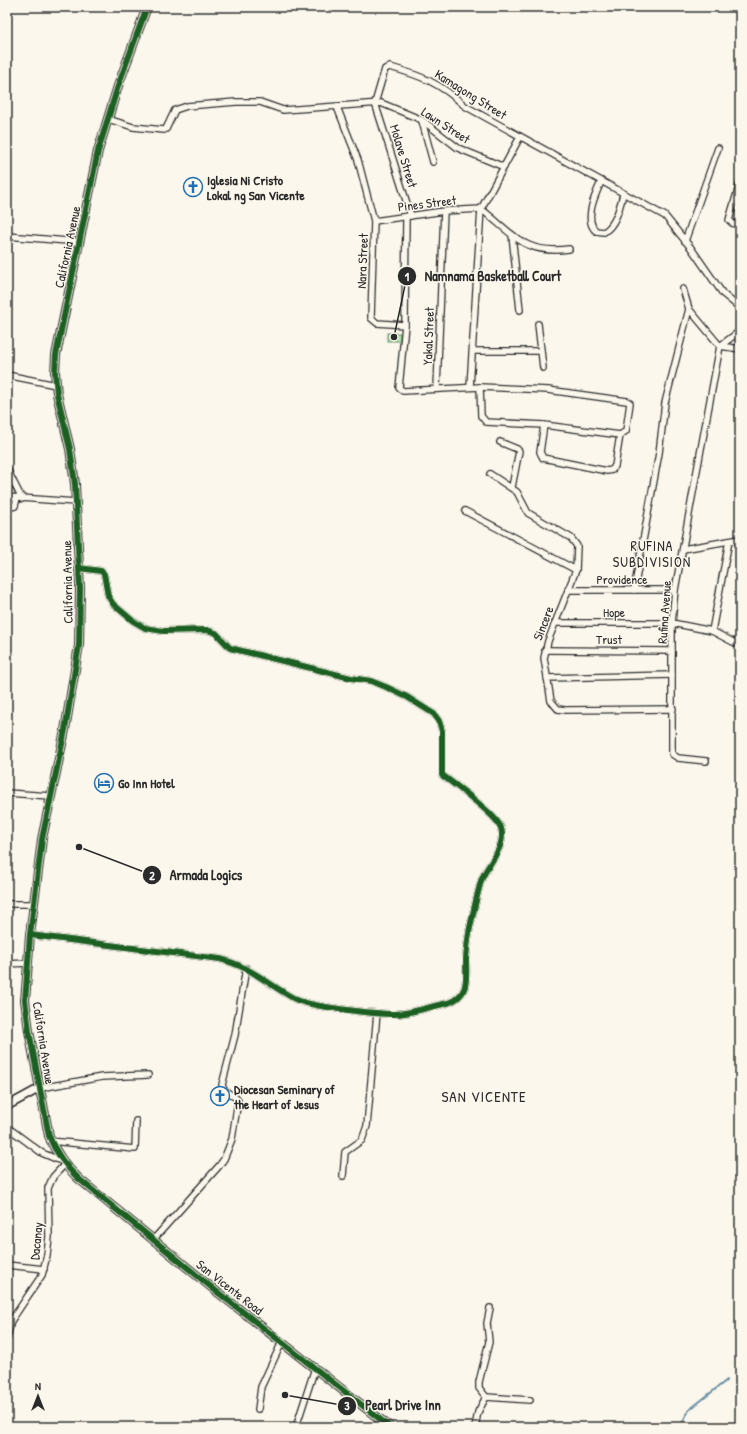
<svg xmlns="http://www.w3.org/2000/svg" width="747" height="1434" viewBox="0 0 747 1434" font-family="'Patrick Hand',sans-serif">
  <rect width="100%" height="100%" fill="#fbf7ec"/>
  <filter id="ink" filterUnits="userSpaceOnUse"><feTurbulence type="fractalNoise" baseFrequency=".025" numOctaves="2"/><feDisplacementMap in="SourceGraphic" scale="8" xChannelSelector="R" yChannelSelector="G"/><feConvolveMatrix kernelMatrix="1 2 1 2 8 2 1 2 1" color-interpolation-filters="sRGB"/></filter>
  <g filter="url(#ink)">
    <rect fill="#a9e3a8" stroke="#6a876a" x="387" y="333" width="13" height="8"/>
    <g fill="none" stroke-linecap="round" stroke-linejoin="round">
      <polyline stroke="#698fa4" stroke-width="2" points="680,1427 689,1410 727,1380"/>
      <defs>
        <g id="minor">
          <path d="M375 103 385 69 390 67C422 76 440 83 465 106L665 216 691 248 723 294 740 308"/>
          <polyline points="375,103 411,216"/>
          <polyline points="337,107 358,160 374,221 371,318 377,323 405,325"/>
          <polyline points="108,119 133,127 164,130 166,129 175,110 187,106 236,102 260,102 283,110 381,103 422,120 458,148 504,167"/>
          <polyline points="422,121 433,162"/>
          <path d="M601 182C596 193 583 220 596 231L604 232C616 225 620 206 623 194"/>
          <polyline points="740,183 729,220 732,223 740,225"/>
          <path d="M481 209C514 234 523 255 569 249"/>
          <polyline points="406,217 405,325 399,388 403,391 480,387 548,390 627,401 630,403 626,431 620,435 615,466 612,470 607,471 543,458 540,452 544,425"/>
          <polyline points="374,221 444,211 481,209"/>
          <polyline points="512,235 520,310"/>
          <polyline points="7,236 80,242"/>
          <polyline points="685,241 718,148"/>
          <polyline points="683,289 689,309 720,346 740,349"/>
          <polyline points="538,324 543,368"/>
          <polyline points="473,351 541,351"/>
          <polyline points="7,375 56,385"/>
          <polyline points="470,387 481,209 520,137"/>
          <polyline points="480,387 481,416 486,422 544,425 620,435"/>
          <polyline points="437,388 444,211"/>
          <polyline points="500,442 517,449 519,451 512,487"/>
          <polyline points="7,469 22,499"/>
          <polyline points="490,474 517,492 528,513 571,538 577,546 576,570 548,641 544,658 551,701 558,709 565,710 673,709"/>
          <polyline points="7,497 76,502"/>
          <polyline points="7,508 15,506 17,498"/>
          <polyline points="465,511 576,570"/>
          <polyline points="683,549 740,539"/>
          <polyline points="568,590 675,590"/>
          <polyline points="634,590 659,453 665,403 689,309"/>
          <polyline points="555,623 672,623 712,631 735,643 738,641 740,630"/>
          <polyline points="712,631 729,541"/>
          <polyline points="545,650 672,651"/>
          <polyline points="547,678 672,675"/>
          <polyline points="706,761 678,758 672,754 672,623 675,590 720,346 740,331"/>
          <polyline points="7,793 50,796"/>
          <polyline points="7,904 33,904"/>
          <path d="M30 935 220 959C252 967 267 984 295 999 309 1007 377 1014 394 1014 412 1014 431 1006 448 1003 470 995 466 978 466 959 467 947 468 935 471 923 474 909 477 895 481 881 486 865 507 848 501 828 497 815 455 785 442 775V731L439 721 434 714 407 697 386 687 371 681 351 678 230 648 216 633 207 630 163 631 145 628 133 621 113 604 108 596 104 574 101 571 79 568"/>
          <polyline points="7,964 28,963"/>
          <polyline points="40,1088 102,1077 148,1075"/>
          <polyline points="7,1127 42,1153 61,1161"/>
          <polyline points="50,1141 135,1149 136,1121"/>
          <polyline points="343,1176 345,1152 362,1140 367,1126 377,1013"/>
          <polyline points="153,1240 219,1166 224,1159 232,1139 238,1101 236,1098 224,1090 222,1085 235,1035 246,968"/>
          <polyline points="7,1265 44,1269"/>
          <polyline points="7,1338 11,1321 42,1275 47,1255 49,1237 48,1188 53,1177 64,1165"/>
          <polyline points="486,1397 479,1388 479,1382 489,1342 487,1323 490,1308"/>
          <polyline points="258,1409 261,1387 282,1342"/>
          <polyline points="296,1427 315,1368"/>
          <polyline points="475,1427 478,1412 486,1397 530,1400"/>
        </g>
        <g id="tertiary">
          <path d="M147 7 118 86 98 151 56 355 55 372 57 394 70 449 75 484 80 589 79 645 65 730 42 839 30 935 26 989 25 1000 29 1031 49 1136C56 1154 65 1166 79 1179L216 1291 390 1427"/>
          <polyline points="7,1106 40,1088"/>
        </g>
      </defs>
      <use href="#minor" stroke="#2b2b2b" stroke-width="8"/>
      <use href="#tertiary" stroke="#2b2b2b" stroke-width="10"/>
      <use href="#minor" stroke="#fbf7ec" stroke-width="5.5"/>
      <use href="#tertiary" stroke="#fbf7ec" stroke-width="7"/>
      <defs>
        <g id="cycleway">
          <path d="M147 7 118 86 98 151 56 355 55 372 57 394 70 449 75 484 80 589 79 645 65 730 42 839 30 935 26 989 25 1000 29 1031 49 1136C56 1154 65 1166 79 1179L216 1291 390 1427"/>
          <path d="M30 935 220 959C252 967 267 984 295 999 309 1007 377 1014 394 1014 412 1014 431 1006 448 1003 470 995 466 978 466 959 467 947 468 935 471 923 474 909 477 895 481 881 486 865 507 848 501 828 497 815 455 785 442 775V731L439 721 434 714 407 697 386 687 371 681 351 678 230 648 216 633 207 630 163 631 145 628 133 621 113 604 108 596 104 574 101 571 79 568"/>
        </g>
      </defs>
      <use href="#cycleway" stroke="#fbf7ec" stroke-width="8"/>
      <use href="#cycleway" stroke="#1b5e20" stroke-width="6"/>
    </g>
  </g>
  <defs>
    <symbol id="church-ring" viewBox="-11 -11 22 22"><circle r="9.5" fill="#fbf7ec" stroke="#1f6fb2" stroke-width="1.5"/><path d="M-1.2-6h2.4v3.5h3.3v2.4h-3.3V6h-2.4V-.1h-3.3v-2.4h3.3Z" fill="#1f6fb2"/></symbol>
    <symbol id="hotel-ring" viewBox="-11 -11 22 22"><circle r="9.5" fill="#fbf7ec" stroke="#1f6fb2" stroke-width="1.5"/><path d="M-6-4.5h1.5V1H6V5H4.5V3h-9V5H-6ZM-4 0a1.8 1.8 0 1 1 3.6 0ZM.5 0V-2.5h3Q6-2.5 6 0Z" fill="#1f6fb2"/></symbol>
  </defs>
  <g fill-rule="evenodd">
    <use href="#church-ring" x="182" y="176" width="22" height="22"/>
    <use href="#hotel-ring" x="93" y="772" width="22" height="22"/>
    <use href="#church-ring" x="209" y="1085" width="22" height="22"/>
  </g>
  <g text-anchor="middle" stroke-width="3" stroke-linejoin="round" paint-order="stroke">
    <g font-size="13" fill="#2b2b2b" stroke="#fbf7ec">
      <text transform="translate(471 94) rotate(32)" y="5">Kamagong Street</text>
      <text transform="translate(446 125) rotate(33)" y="5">Lawn Street</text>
      <text transform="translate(404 156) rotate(73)" y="5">Molave Street</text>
      <text transform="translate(427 203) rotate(-7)" y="5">Pines Street</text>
      <text transform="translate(67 247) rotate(-78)" y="5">California Avenue</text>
      <text transform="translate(362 261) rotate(-88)" y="5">Nara Street</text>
      <text transform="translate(428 336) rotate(-88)" y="5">Yakal Street</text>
      <text x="622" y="584">Providence</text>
      <text transform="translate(67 582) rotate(-91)" y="5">California Avenue</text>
      <text x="614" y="617">Hope</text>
      <text transform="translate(664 612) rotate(-86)" y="5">Rufina Avenue</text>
      <text transform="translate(543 623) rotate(-69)" y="5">Sincere</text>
      <text x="609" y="644">Trust</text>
      <text transform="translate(44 1043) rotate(81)" y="5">California Avenue</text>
      <text transform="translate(36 1241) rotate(-85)" y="5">Dacanay</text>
      <text transform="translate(230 1287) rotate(38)" y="5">San Vicente Road</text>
    </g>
    <g font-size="13" font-weight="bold" fill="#2b2b2b" stroke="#fbf7ec" text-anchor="start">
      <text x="207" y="185">Iglesia Ni Cristo<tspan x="207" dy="15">Lokal ng San Vicente</tspan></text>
      <text x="118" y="788">Go Inn Hotel</text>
      <text x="234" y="1094">Diocesan Seminary of<tspan x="234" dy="15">the Heart of Jesus</tspan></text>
    </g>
    <g font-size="14" letter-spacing="1" fill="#2b2b2b" stroke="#fbf7ec">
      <text x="652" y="551">RUFINA<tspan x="652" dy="16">SUBDIVISION</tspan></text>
    </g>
    <g font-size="15" letter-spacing="1" fill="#2b2b2b" stroke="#fbf7ec">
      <text x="484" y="1102">SAN VICENTE</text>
    </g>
  </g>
  <path fill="none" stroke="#2b2b2b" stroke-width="1.5" d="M394 337L407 276M79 847L152 875M285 1395L347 1406"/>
  <g fill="#2b2b2b" stroke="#fbf7ec" stroke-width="1.5">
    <circle cx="394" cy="337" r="4"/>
    <circle cx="79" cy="847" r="4"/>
    <circle cx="285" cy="1395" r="4"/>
    <circle cx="407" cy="276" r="10"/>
    <circle cx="152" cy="875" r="10"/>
    <circle cx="347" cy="1406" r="10"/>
  </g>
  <g font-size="12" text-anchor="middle" font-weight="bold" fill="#fff">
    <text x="407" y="281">1</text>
    <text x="152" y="880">2</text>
    <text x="347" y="1410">3</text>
  </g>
  <g font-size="14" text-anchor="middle" font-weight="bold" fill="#2b2b2b" stroke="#fbf7ec" stroke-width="3" stroke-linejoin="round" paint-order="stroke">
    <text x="493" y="281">Namnama Basketball Court</text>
    <text x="206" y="880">Armada Logics</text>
    <text x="403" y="1410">Pearl Drive Inn</text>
  </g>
  <rect width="747" height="1434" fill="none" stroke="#fbf7ec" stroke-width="24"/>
  <rect x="12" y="12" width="723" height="1410" fill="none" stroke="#2b2b2b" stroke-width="1.5" filter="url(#ink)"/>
  <g transform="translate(38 1396)" stroke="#fbf7ec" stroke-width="3" paint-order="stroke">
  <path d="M0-3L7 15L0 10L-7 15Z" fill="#2b2b2b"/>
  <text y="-6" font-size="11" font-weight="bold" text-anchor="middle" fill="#2b2b2b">N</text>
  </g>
</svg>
